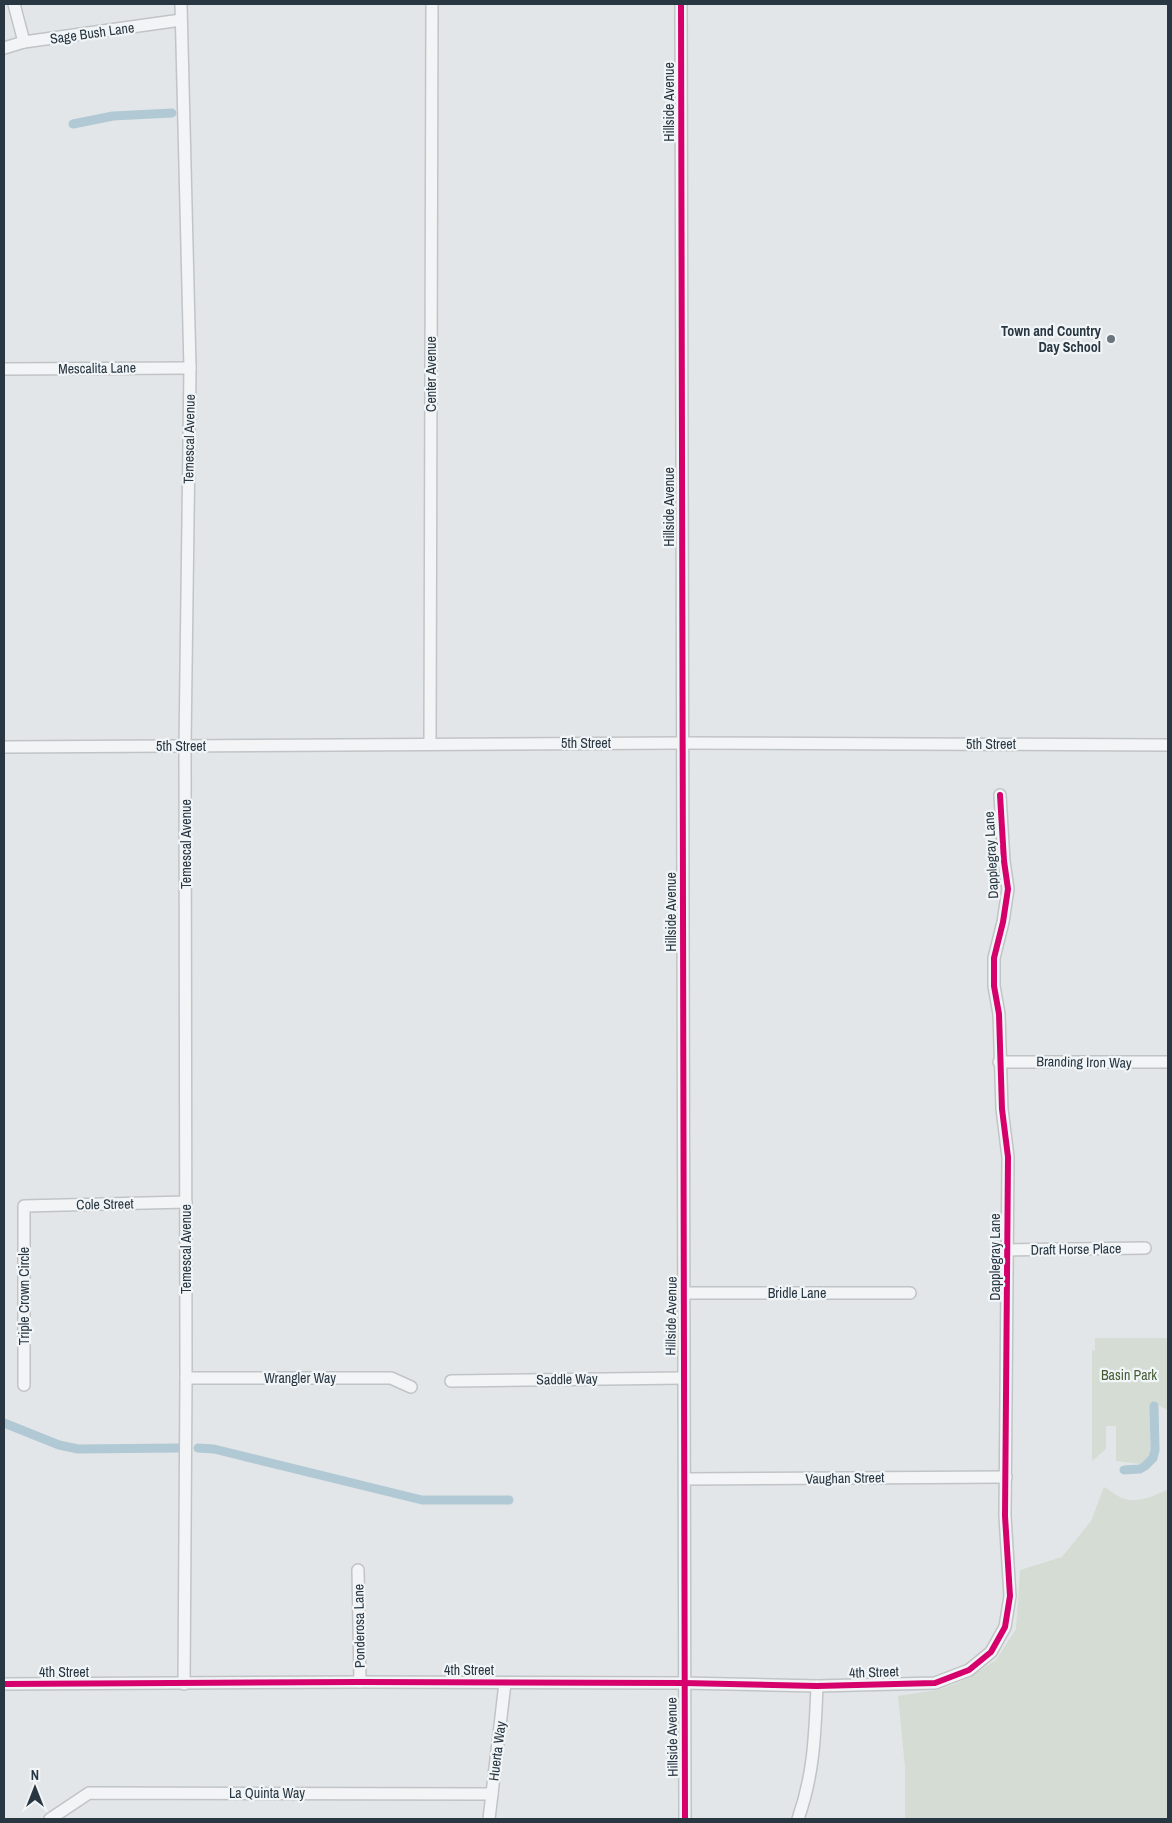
<svg xmlns="http://www.w3.org/2000/svg" width="1172" height="1823" viewBox="0 0 1172 1823" font-family="'Archivo Narrow',sans-serif">
  <rect width="100%" height="100%" fill="#e3e6e8"/>
  <g fill="#d5dcd3">
    <polygon points="1095,1338 1168,1338 1168,1410 1153,1403 1150,1406 1150,1454 1141,1464 1116,1461 1116,1426 1106,1426 1106,1449 1092,1461 1092,1351 1095,1350"/>
    <path d="M1104 1487C1110 1490 1116 1496 1122 1498 1137 1504 1155 1496 1168 1489V1819H905V1767L898 1696 937 1690 955 1684 970 1677 996 1660 1016 1629 1020 1570 1062 1557 1091 1521Z"/>
  </g>
  <g fill="none" stroke-linecap="round" stroke-linejoin="round">
    <g stroke="#b1c9d4" stroke-width="9">
      <polyline points="73,124 113,116 172,113"/>
      <polyline points="4,1423 59,1445 78,1449 177,1448"/>
      <polyline points="198,1448 214,1449 422,1500 509,1500"/>
      <polyline points="1124,1470 1140,1469 1145,1466 1153,1458 1155,1450 1154,1406"/>
    </g>
    <defs>
      <g id="minor">
        <polyline points="14,4 24,42"/>
        <polyline points="181,4 190,368 185,746 186,1378 184,1684"/>
        <polyline points="681,4 685,1819"/>
        <polyline points="4,48 24,42 181,20"/>
        <polyline points="4,369 190,368"/>
        <polyline points="430,743 432,4"/>
        <polyline points="4,747 682,743 1168,745"/>
        <polyline points="999,1062 1168,1062"/>
        <polyline points="1007,1250 1145,1248"/>
        <polyline points="685,1293 910,1293"/>
        <polyline points="186,1378 391,1378 411,1387"/>
        <polyline points="451,1381 683,1378"/>
        <polyline points="24,1385 24,1206 186,1202"/>
        <polyline points="685,1479 1006,1477"/>
        <polyline points="358,1570 360,1682"/>
        <polyline points="4,1684 360,1682 684,1683 817,1686 935,1683 969,1670 991,1652 1005,1627 1010,1596 1005,1516 1008,1157 1002,1109 999,1014 994,986 994,958 1003,922 1008,889 1004,861 1000,795"/>
        <polyline points="50,1819 89,1793 492,1794"/>
        <polyline points="489,1819 505,1683"/>
        <path d="M798 1819C814 1774 815 1734 817 1686"/>
      </g>
    </defs>
    <use href="#minor" stroke="#c1c4c6" stroke-width="14"/>
    <use href="#minor" stroke="#f2f4f5" stroke-width="11"/>
    <defs>
      <g id="cycleway">
        <polyline points="681,4 685,1819"/>
        <polyline points="4,1684 360,1682 684,1683 817,1686 935,1683 969,1670 991,1652 1005,1627 1010,1596 1005,1516 1008,1157 1002,1109 999,1014 994,986 994,958 1003,922 1008,889 1004,861 1000,795"/>
      </g>
    </defs>
    <use href="#cycleway" stroke="#f1f5f7" stroke-width="9"/>
    <use href="#cycleway" stroke="#d6006c" stroke-width="6"/>
  </g>
  <circle fill="#6a747c" stroke="#f1f5f7" stroke-width="2" cx="1111" cy="339" r="5"/>
  <g text-anchor="middle" stroke-width="4.5" stroke-linejoin="round" paint-order="stroke">
    <g font-size="14" fill="#293742" stroke="#f1f5f7">
      <text transform="translate(92 33) rotate(-8)" y="5">Sage Bush Lane</text>
      <text transform="translate(669 102) rotate(-90)" y="5">Hillside Avenue</text>
      <text transform="translate(97 368) rotate(-1)" y="5">Mescalita Lane</text>
      <text transform="translate(431 374) rotate(-90)" y="5">Center Avenue</text>
      <text transform="translate(189 439) rotate(-89)" y="5">Temescal Avenue</text>
      <text transform="translate(669 507) rotate(-90)" y="5">Hillside Avenue</text>
      <text x="586" y="748">5th Street</text>
      <text x="991" y="749">5th Street</text>
      <text x="181" y="751">5th Street</text>
      <text transform="translate(186 844) rotate(-90)" y="5">Temescal Avenue</text>
      <text transform="translate(991 855) rotate(-93)" y="5">Dapplegray Lane</text>
      <text transform="translate(671 912) rotate(-90)" y="5">Hillside Avenue</text>
      <text transform="translate(1084 1062) rotate(1)" y="5">Branding Iron Way</text>
      <text transform="translate(105 1204) rotate(-1)" y="5">Cole Street</text>
      <text transform="translate(186 1249) rotate(-90)" y="5">Temescal Avenue</text>
      <text transform="translate(1076 1249) rotate(-1)" y="5">Draft Horse Place</text>
      <text transform="translate(995 1257) rotate(-90)" y="5">Dapplegray Lane</text>
      <text x="797" y="1298">Bridle Lane</text>
      <text transform="translate(24 1296) rotate(-90)" y="5">Triple Crown Circle</text>
      <text transform="translate(671 1316) rotate(-89)" y="5">Hillside Avenue</text>
      <text x="300" y="1383">Wrangler Way</text>
      <text transform="translate(567 1379) rotate(-1)" y="5">Saddle Way</text>
      <text transform="translate(845 1478) rotate(-1)" y="5">Vaughan Street</text>
      <text transform="translate(359 1626) rotate(-91)" y="5">Ponderosa Lane</text>
      <text x="469" y="1675">4th Street</text>
      <text x="64" y="1677">4th Street</text>
      <text transform="translate(874 1672) rotate(-2)" y="5">4th Street</text>
      <text transform="translate(672 1737) rotate(-91)" y="5">Hillside Avenue</text>
      <text transform="translate(497 1751) rotate(-83)" y="5">Huerta Way</text>
      <text x="267" y="1798">La Quinta Way</text>
    </g>
    <g font-size="14" font-weight="bold" fill="#293742" stroke="#f1f5f7" text-anchor="end">
      <text x="1101" y="336">Town and Country<tspan x="1101" dy="16">Day School</tspan></text>
    </g>
    <g font-size="14" fill="#465e36" stroke="#f1f5f7">
      <text x="1129" y="1380">Basin Park</text>
    </g>
  </g>
  <rect width="1172" height="1823" fill="none" stroke="#293742" stroke-width="10"/>
  <g transform="translate(35 1788)" stroke="#f1f5f7" stroke-width="4" paint-order="stroke">
  <path d="M0-4L9 19L0 12L-9 19Z" fill="#293742"/>
  <text y="-8" font-size="14" font-weight="bold" text-anchor="middle" fill="#293742">N</text>
  </g>
</svg>
